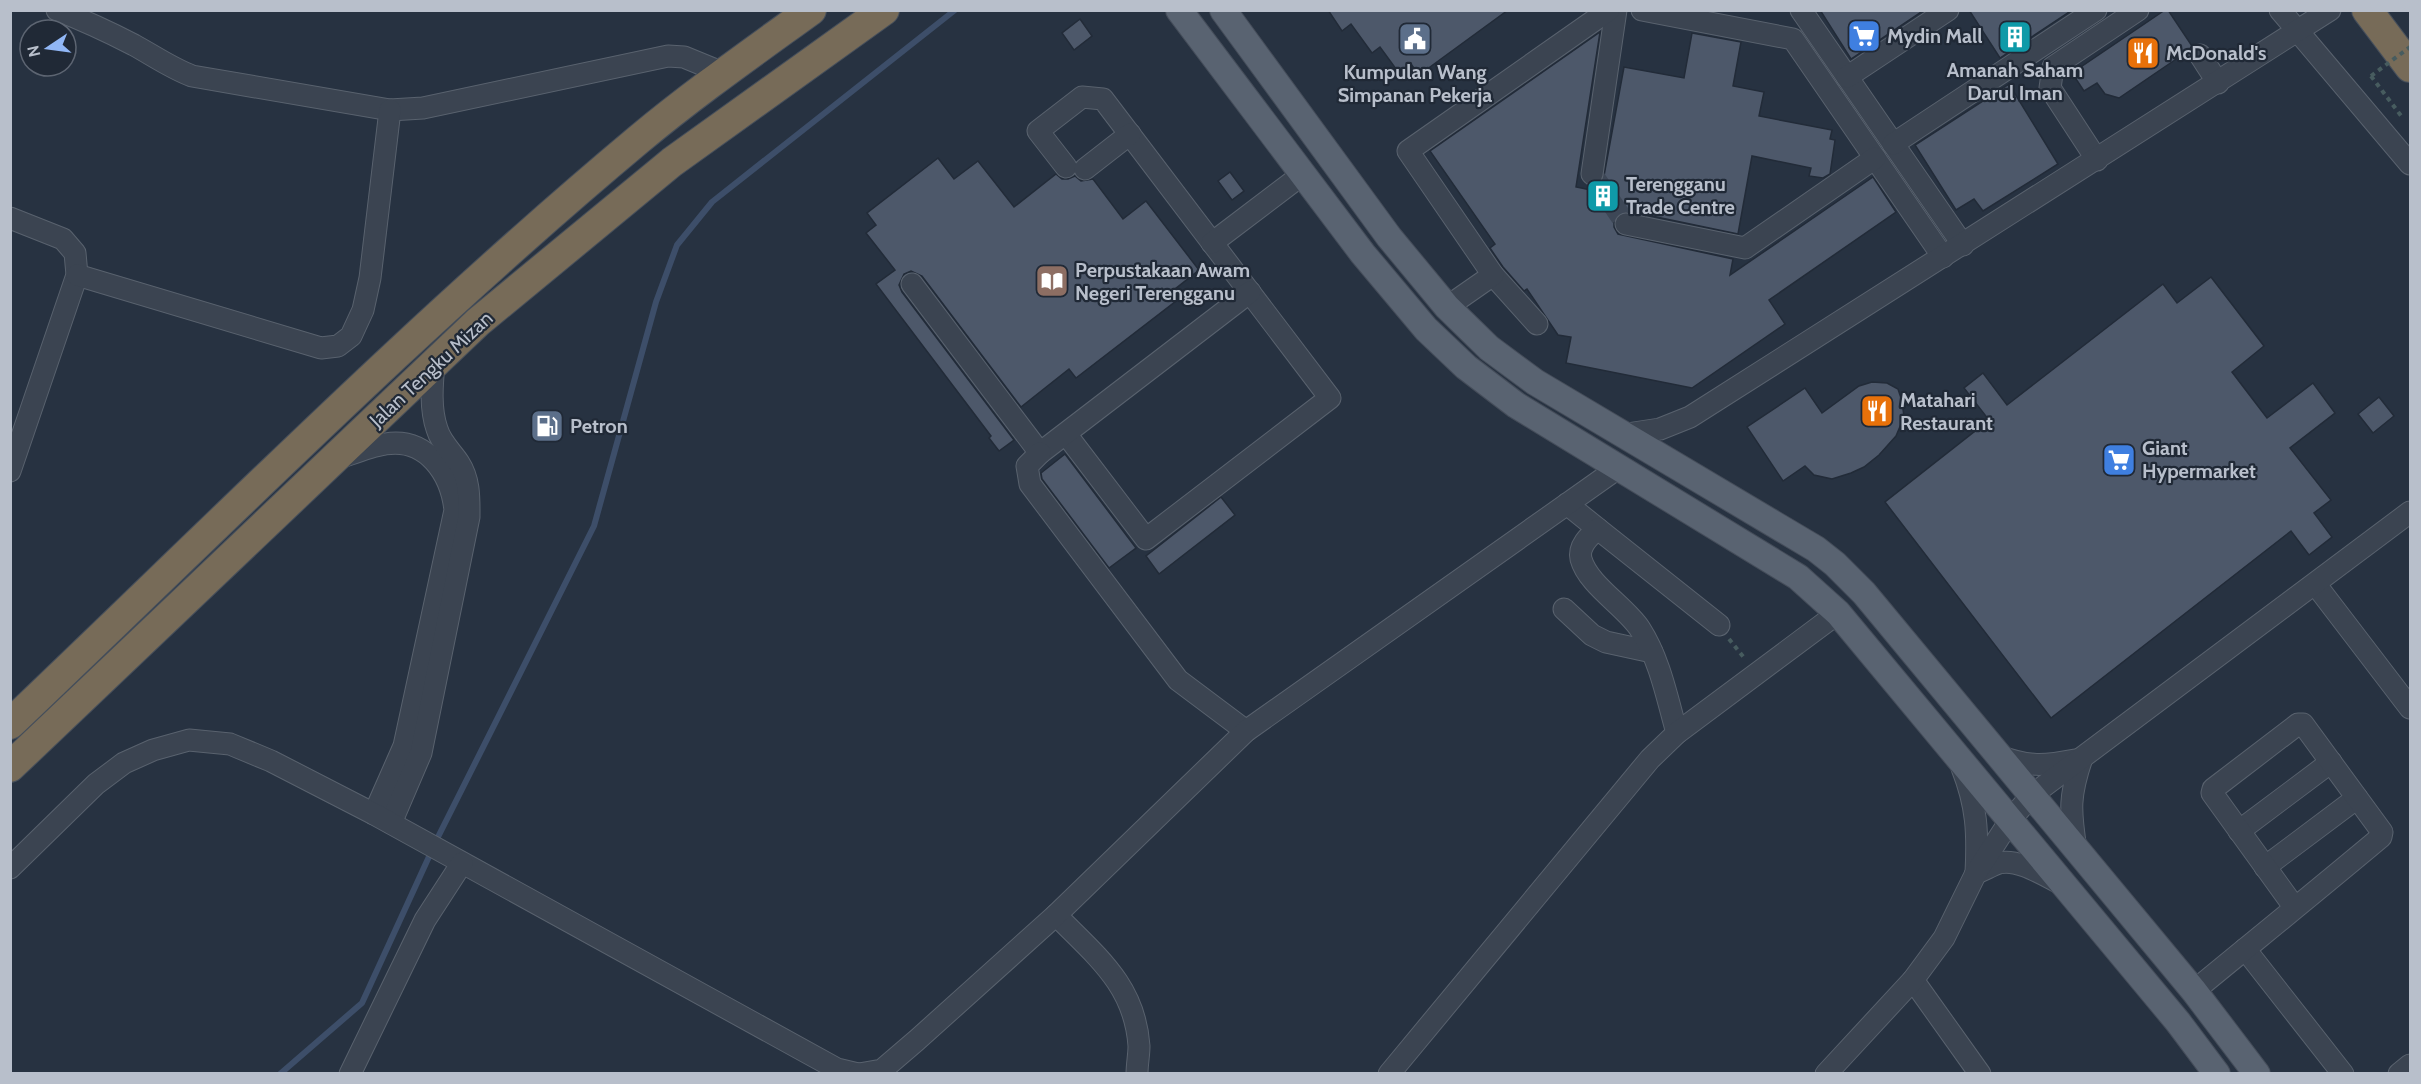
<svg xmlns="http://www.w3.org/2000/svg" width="2421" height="1084" viewBox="0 0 2421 1084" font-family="Cabin,sans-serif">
  <rect width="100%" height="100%" fill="#273241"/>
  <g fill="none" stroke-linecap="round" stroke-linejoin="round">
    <polyline stroke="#3d4e69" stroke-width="6" points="280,1074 362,1003 438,837 594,526 656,302 677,245 712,202 955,10"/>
  </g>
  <g fill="#4d586a" stroke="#222b38" stroke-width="1.5">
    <polygon points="1328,10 1508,10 1419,75 1411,64 1399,73 1380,47 1372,53 1351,24 1342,31"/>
    <polygon points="1820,10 1924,10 1851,59"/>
    <polygon points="1969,10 2072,10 2000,58"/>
    <polygon points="2165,10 2168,10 2192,46 2188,51 2119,98 2105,94 2097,83 2084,91 2072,73"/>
    <polygon points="1080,19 1092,36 1074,50 1062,33"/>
    <polygon points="1600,32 1576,187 1601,192 1624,67 1684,78 1692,33 1741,42 1733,86 1764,92 1759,116 1832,130 1830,139 1835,140 1830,174 1823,178 1809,176 1811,168 1752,156 1738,234 1628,211 1617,215 1614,221 1614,227 1618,234 1733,259 1730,275 1873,177 1896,212 1769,300 1785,324 1692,388 1566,363 1571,337 1558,335 1527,289 1524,291 1503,267 1490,248 1495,244 1430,151"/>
    <polygon points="2009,84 2058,164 1983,211 1974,199 1956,210 1915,145"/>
    <polygon points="938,158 954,179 978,161 1014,207 1056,174 1062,179 1068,179 1075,176 1081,181 1093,179 1123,219 1146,201 1199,270 1170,293 1176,301 1076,378 1069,369 1021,407 922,276 911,271 904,274 899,285 902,292 1014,440 999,451 989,438 991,436 876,284 895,270 866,233 876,225 867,213"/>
    <polygon points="1230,172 1244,191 1232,200 1218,181"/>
    <polygon points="2211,277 2264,346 2232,372 2267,418 2313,383 2335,413 2290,448 2331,500 2314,513 2332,537 2309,555 2291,531 2051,718 1885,502 1989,420 1964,388 1983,373 2007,405 2163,284 2177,303"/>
    <polygon points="1872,382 1887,383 1898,389 1902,401 1904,417 1896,436 1879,455 1864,467 1851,473 1832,479 1814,475 1805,466 1783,481 1747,427 1805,388 1822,413 1859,386"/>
    <polygon points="2379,397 2394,416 2373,433 2358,414"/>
    <polygon points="1065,454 1136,548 1109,568 1042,479 1041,473"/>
    <polygon points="1221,497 1235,515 1159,574 1146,556"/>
  </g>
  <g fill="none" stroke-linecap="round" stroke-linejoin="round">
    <polyline stroke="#3d4756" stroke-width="21" stroke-dasharray="21 10" stroke-linecap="butt" points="1592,174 1626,224"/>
    <defs>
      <g id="minor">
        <path d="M57 10C83 20 109 32 134 45 154 56 171 68 192 76L390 110 423 108 668 56 684 57 723 73"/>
        <polyline points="1642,10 1793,39 1943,257"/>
        <polyline points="1801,10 1963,245"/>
        <polyline points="2280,10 2410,164"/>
        <polyline points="2200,55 2218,83"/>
        <polyline points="1847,77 1948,10"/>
        <polyline points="1893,144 2096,10"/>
        <polyline points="2097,160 2050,88 2053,67 2138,10"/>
        <polyline points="1066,167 1038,131 1082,97 1103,99 1330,398 1146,539 1066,434"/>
        <polyline points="1085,169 1130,134"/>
        <polyline points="1592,174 1616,10"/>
        <polyline points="10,218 63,239 75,253 77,275 10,471"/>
        <polyline points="1626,224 1745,248 1875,158"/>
        <polyline points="1212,243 1303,174"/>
        <polyline points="77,275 321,348 338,346 351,336 363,310 370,278 390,110"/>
        <polyline points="1493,275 1537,324"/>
        <polyline points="912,284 1040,453 1250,292"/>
        <polyline points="1447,307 1493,275 1408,151 1609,10"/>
        <polyline points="1627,434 1660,429 1690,417 2330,10"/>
        <polyline points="1040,453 1027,466 1030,484 1178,680 1246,731"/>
        <path d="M340 458C354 453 370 446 385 444 427 437 451 474 455 510L404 746 374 814"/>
        <polyline points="1567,504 1598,529"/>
        <polyline points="2316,585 2410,708"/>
        <polyline points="1564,609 1592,635 1606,642 1652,652"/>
        <path d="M1677 733C1667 698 1660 660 1640 629 1626 607 1588 585 1581 559 1578 546 1589 536 1598 529L1719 625"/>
        <path d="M1999 756C2029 767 2044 766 2075 760"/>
        <path d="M1962 768C1977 806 1978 833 1976 873"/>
        <path d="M391 823 421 753 469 517C469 499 470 480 459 463 452 452 441 443 437 429 430 409 432 385 434 364"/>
        <polyline points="2239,831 2331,762"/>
        <path d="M2076 849C2070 810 2069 796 2082 758"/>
        <polyline points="2265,867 2357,798"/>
        <polyline points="10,868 96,784 124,763 153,750 189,740 230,744 271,761 374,814 837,1069 858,1074"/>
        <path d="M1976 873C1984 870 1991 866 1999 863 2018 858 2045 876 2062 884"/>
        <path d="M1056 915C1096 956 1135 985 1139 1046 1139 1055 1137 1064 1137 1074"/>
        <polyline points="2245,949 2343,1074"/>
        <polyline points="1913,980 1980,1074"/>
        <path d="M2194 991C2256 940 2319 889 2381 837L2382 832 2303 724H2298L2213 789 2212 793 2295 908"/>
        <polyline points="350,1074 425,920 462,863"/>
        <polyline points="859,1074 882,1070 917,1040 1056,915 1246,731 1618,468"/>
        <polyline points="1389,1074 1650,759 1677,733 1838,613"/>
        <polyline points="1826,1074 1913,980 1944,938 1976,873 2011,819 2032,795 2410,512"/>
        <polyline points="2399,1074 2410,1065"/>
      </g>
      <g id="major">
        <polyline points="1179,10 1363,254 1426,329 1466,367 1516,405 1798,577 1838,613 2178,1022 2217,1074"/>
        <polyline points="1223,10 1389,237 1447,307 1489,348 1535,382 1816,549 1835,564 1864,593 2194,991 2257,1074"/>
      </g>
      <g id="highway">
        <polyline points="2367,10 2410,67"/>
        <path d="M10 724C217 527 419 323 638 140 693 94 753 52 811 10"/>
        <polyline points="10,767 478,322 672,162 884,10"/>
      </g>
    </defs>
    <use href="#minor" stroke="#59626e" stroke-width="23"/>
    <use href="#major" stroke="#454d5a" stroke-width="28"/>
    <use href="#highway" stroke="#464f5b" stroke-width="32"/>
    <g stroke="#475c5f" stroke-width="4" stroke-dasharray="4.5 4.5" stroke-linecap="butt">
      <polyline points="2371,76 2402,117"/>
      <polyline points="1729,639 1745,659"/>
    </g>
    <use href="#minor" stroke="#3b4451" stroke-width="21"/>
    <use href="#major" stroke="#596371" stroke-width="26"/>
    <use href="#highway" stroke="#776b58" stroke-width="30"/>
    <polyline stroke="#475c5f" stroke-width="4" stroke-dasharray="4.5 4.5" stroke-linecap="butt" points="2371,76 2410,47"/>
  </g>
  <defs>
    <symbol id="supermarket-square" viewBox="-11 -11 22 22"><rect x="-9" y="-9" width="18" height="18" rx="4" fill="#3f7fe0" stroke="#202936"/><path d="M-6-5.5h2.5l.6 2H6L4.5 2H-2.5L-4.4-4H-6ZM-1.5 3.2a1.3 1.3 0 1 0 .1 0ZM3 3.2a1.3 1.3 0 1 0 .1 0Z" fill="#fff"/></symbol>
    <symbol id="building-square" viewBox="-11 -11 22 22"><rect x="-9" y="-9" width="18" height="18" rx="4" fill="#0f9aa8" stroke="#202936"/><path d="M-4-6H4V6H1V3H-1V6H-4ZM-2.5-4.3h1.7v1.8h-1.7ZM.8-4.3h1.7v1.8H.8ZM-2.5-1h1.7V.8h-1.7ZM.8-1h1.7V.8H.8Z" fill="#fff"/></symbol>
    <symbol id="civic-square" viewBox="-11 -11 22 22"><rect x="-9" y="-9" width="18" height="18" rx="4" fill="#5c6f8a" stroke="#202936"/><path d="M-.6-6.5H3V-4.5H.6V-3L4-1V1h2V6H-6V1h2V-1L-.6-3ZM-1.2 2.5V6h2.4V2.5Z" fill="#fff"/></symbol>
    <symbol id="restaurant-square" viewBox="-11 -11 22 22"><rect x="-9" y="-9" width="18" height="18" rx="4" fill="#e8710a" stroke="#202936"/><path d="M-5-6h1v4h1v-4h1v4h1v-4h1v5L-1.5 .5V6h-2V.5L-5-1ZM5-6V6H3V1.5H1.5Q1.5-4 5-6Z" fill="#fff"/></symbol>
    <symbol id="library-square" viewBox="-11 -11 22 22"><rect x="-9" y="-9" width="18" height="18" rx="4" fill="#8d6e63" stroke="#202936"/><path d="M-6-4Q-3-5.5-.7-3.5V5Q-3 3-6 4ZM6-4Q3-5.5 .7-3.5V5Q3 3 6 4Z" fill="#fff"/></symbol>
    <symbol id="fuel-square" viewBox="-11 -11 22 22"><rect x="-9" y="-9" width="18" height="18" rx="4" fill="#5c6f8a" stroke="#202936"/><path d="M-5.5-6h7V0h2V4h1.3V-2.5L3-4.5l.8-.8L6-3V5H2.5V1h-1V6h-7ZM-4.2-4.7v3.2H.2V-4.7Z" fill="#fff"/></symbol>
  </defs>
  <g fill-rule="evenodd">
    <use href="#supermarket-square" x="1845" y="17" width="38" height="38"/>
    <use href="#building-square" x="1996" y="18" width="38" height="38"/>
    <use href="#civic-square" x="1396" y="20" width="38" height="38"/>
    <use href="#restaurant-square" x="2124" y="34" width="38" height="38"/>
    <use href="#building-square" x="1584" y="177" width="38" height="38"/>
    <use href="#library-square" x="1033" y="262" width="38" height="38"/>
    <use href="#restaurant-square" x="1858" y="392" width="38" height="38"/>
    <use href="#fuel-square" x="528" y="407" width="38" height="38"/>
    <use href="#supermarket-square" x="2100" y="441" width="38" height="38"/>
  </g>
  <g text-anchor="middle" stroke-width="4.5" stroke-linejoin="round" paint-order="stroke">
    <g font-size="20" font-weight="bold" fill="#b8bfcb" stroke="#202936" text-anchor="start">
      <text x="1887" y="43">Mydin Mall</text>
      <text x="2166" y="60">McDonald's</text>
      <text x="2015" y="77" text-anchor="middle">Amanah Saham<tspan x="2015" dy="23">Darul Iman</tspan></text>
      <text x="1415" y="79" text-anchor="middle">Kumpulan Wang<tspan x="1415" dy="23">Simpanan Pekerja</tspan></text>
      <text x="1626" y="191">Terengganu<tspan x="1626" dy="23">Trade Centre</tspan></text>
      <text x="1075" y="277">Perpustakaan Awam<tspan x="1075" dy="23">Negeri Terengganu</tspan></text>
      <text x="1900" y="407">Matahari<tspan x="1900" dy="23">Restaurant</tspan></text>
      <text x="570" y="433">Petron</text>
      <text x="2142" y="455">Giant<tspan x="2142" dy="23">Hypermarket</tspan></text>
    </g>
    <g font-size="20" fill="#b8bfcb" stroke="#202936">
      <text transform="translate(431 369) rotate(-43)" y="7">Jalan Tengku Mizan</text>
    </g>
  </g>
  <rect width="2421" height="1084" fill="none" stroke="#b8bfcb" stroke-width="24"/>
  <g transform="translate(48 48) rotate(257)"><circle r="28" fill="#202936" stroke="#5d6572" stroke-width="1.5"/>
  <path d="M0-4.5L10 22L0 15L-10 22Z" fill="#91b7f6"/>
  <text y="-9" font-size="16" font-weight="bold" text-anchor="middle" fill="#b8bfcb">N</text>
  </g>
</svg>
